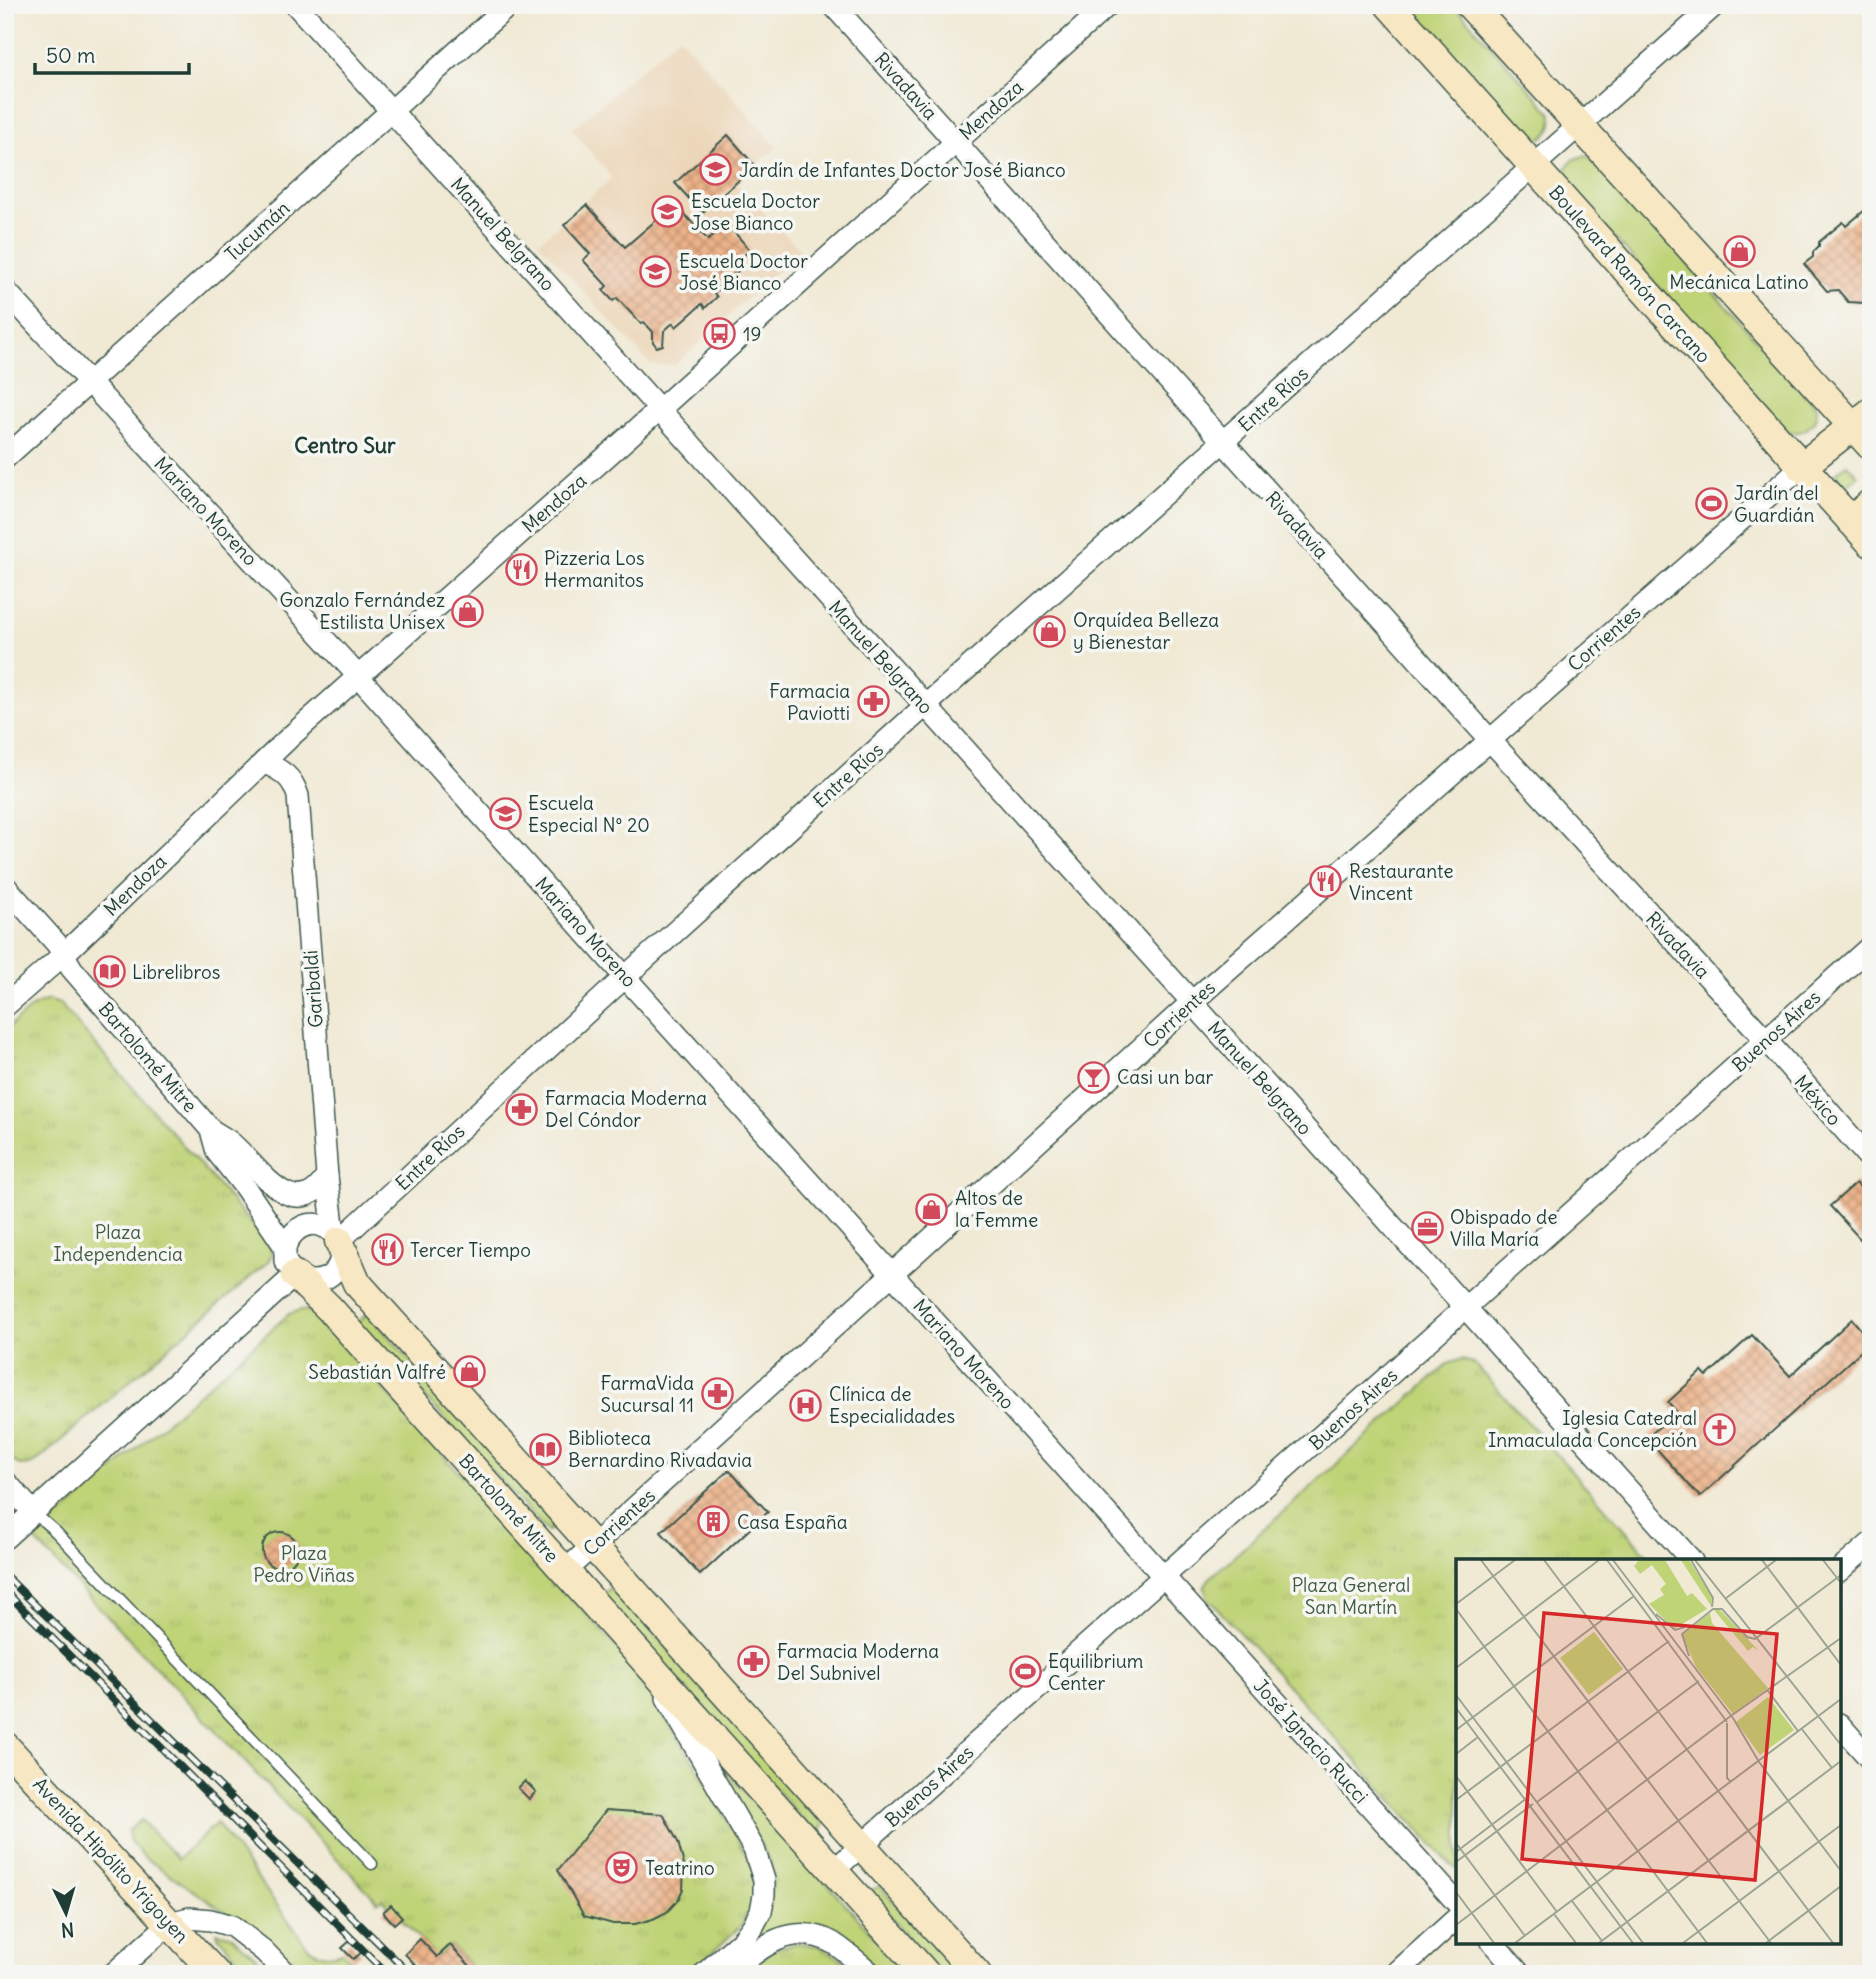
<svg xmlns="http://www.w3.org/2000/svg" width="1876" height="1979" viewBox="0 0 1876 1979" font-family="Delius,sans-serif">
  <defs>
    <pattern id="park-tufts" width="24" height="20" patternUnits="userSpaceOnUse" patternTransform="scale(1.75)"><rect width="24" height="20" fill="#bfd377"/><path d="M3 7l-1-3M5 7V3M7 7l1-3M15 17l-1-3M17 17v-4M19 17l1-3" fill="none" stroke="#a4b668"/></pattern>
    <pattern id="building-cross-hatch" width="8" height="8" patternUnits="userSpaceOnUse" patternTransform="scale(1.75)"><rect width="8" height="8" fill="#ecb289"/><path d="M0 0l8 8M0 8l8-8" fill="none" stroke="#bf9271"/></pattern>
  </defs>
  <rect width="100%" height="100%" fill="#f6f6f2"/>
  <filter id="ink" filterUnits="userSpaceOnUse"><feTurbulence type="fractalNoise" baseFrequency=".0143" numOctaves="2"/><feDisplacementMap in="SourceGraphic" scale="14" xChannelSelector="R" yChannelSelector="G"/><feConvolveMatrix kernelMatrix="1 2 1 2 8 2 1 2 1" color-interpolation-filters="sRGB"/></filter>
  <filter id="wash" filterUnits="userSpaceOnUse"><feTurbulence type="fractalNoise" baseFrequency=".00686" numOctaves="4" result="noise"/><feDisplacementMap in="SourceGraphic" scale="28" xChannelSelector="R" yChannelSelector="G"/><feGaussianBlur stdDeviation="1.57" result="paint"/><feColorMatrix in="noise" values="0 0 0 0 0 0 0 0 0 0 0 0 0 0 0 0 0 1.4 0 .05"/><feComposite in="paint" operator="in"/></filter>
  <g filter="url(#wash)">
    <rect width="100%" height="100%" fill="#f0e9d4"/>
    <polygon fill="#ecd7ba" points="679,36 777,147 736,183 800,250 675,365 651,365 539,242 612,178 572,129"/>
    <g fill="#bfd377" stroke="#6f8856" stroke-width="2">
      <path d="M1404 5H1454L1551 113C1556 129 1545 141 1528 140Z"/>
      <path d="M1585 156 1593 159 1817 407C1818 424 1804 435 1788 432L1563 180C1563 167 1572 158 1585 156Z"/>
      <polygon points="1847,464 1858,476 1846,486 1835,474"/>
      <polygon points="368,1313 555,1524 552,1529 547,1531 357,1323"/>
      <polygon points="614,1588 824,1823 821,1829 812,1830 604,1597 608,1589"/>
      <polygon points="711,1754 908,1974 882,1974 838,1938 761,1937 758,1934 774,1880 770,1861"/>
      <path d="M141 1820 178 1859 217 1823 307 1946C318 1954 328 1958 342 1952L365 1974H299L249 1928 145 1858 130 1841 128 1831Z"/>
      <polygon points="879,1886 961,1974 941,1974 872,1897 871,1891"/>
      <polygon points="217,1932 230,1935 276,1974 251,1974 218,1936"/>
    </g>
    <g fill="url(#park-tufts)" stroke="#6f8856" stroke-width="2">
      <path d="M48 1000 60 1004 270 1245 272 1254 268 1262 36 1462C22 1471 15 1463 5 1453V1030L33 1006Z"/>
      <polygon points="301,1310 314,1312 623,1654 699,1770 754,1869 754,1901 742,1925 689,1974 478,1974 450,1945 437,1957 382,1899 378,1902 34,1539 289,1314"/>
      <polygon points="1462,1359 1476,1365 1653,1561 1458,1561 1458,1869 1451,1865 1208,1598 1204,1588 1209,1579 1448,1364"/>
      <polygon points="799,1943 823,1947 863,1974 744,1974 774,1949"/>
    </g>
    <g id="blocks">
      <g fill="url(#building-cross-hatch)">
        <polygon points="728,135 755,166 702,213 675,183"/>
        <polygon points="675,204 708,240 726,223 750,250 733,266 738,271 714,293 717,297 705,308 702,304 676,327 673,323 664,331 663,345 657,347 653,342 653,332 644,322 641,324 617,298 613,301 603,290 607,286 583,260 590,254 564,225 587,205 625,247"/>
        <polygon points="1871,205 1871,303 1868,306 1865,303 1848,302 1838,290 1827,291 1804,264 1813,257 1813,252 1819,246 1819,242 1843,222 1846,226"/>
        <polygon points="1856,1183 1871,1199 1871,1251 1830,1206"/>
        <polygon points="1852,1319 1871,1342 1700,1497 1647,1438 1676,1411 1668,1402 1702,1371 1707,1376 1752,1335 1790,1376"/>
        <polygon points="729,1470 768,1512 700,1575 661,1532"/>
        <circle cx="280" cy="1550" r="18"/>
        <polygon points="525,1781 536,1792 529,1799 518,1788"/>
        <polygon points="606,1810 663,1814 678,1842 684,1865 683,1889 678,1900 667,1912 653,1919 635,1924 613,1924 584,1916 558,1870"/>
        <polygon points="391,1905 402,1917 394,1924 383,1912"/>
        <polygon points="420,1939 437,1957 450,1945 478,1974 424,1974 405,1954"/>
        <polygon points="350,1941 361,1953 353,1959 342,1948"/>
      </g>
    </g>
  </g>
  <g filter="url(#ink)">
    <use href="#blocks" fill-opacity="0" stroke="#3e574c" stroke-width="2"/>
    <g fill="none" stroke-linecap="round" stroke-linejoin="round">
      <defs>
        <polyline id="lane" points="33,1512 56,1532 372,1864"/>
        <g id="street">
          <polyline points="296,5 1192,1002 1692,1561"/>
          <polyline points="833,5 1489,739 1766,1040 1871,1160"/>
          <polyline points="5,290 358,676 625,977 1458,1904"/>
          <polyline points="5,458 509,5"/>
          <path d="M264 762C282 771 292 776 298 796L327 1176 334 1233"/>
          <polyline points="5,886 57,944 72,969 211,1130 217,1152 244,1186 285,1247 285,1261 295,1275"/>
          <polyline points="5,1006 63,955 291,736 660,409 1108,5"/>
          <path d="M211 1130C217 1134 225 1138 230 1142 257 1164 294 1229 327 1176"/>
          <path d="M285 1247C296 1220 323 1216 339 1241"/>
          <polyline points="5,1481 33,1512"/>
          <path d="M5 1538 295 1275C321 1292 349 1270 339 1241L625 977 925 706 1715 5"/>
          <polyline points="566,1570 1192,1002 1801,467"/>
          <polyline points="1839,1571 1871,1543"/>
          <polyline points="667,1698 754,1849 764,1880 764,1895 761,1911 753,1926 743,1939 704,1974"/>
          <polyline points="1839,1724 1871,1760"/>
          <polyline points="834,1870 1871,946"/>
          <polyline points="1492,1942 1520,1974"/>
          <polyline points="113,1974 170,1923 189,1918 211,1920 232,1926 264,1951 286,1974"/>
          <path d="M730 1974C758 1948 792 1920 833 1943 847 1952 860 1964 872 1974"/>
          <polyline points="1395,1974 1458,1917"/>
        </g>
        <g id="secondary">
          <polyline points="1389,5 1871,543"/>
          <polyline points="1470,5 1871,446"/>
          <polyline points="1801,467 1871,412"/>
          <polyline points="1851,521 1871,503"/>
          <polyline points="339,1241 357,1283 977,1974"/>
          <polyline points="295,1275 329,1308 926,1974"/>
          <polyline points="5,1746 216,1974"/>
        </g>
      </defs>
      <use href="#lane" stroke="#3e574c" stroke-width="13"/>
      <use href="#street" stroke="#3e574c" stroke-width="24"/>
      <use href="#secondary" stroke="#3e574c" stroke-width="31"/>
      <use href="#lane" stroke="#fff" stroke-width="10"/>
      <use href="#street" stroke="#fff" stroke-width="21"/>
      <use href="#secondary" stroke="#f7e8c3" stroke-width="28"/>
      <defs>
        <g id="rail">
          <polyline points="5,1575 410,1974"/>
          <polyline points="5,1591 387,1974"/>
        </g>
      </defs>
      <use href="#rail" stroke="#1f3d34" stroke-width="8"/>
      <use href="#rail" stroke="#f6f6f2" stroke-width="5" stroke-dasharray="16" stroke-linecap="butt"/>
    </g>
  </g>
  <defs>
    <symbol id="school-ring" viewBox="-11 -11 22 22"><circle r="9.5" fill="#f6f6f2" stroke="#d1495b" stroke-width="1.5"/><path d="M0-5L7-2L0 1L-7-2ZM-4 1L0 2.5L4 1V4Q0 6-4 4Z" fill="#d1495b"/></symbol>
    <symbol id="shop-ring" viewBox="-11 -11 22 22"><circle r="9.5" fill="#f6f6f2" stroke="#d1495b" stroke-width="1.5"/><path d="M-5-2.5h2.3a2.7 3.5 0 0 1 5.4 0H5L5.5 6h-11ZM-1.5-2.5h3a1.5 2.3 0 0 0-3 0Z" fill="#d1495b"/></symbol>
    <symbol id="bus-ring" viewBox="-11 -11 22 22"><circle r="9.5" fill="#f6f6f2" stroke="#d1495b" stroke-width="1.5"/><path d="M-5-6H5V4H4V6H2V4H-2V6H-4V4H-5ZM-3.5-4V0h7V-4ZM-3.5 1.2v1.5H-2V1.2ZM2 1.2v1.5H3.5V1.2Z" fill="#d1495b"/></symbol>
    <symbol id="stadium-ring" viewBox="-11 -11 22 22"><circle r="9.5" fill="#f6f6f2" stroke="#d1495b" stroke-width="1.5"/><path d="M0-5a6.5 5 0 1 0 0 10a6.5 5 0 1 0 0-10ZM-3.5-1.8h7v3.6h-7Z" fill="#d1495b"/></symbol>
    <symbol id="restaurant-ring" viewBox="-11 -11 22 22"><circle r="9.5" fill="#f6f6f2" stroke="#d1495b" stroke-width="1.5"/><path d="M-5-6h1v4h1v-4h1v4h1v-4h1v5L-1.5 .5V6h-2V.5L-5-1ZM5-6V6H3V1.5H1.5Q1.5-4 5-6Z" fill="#d1495b"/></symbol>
    <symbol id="pharmacy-ring" viewBox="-11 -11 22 22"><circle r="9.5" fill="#f6f6f2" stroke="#d1495b" stroke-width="1.5"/><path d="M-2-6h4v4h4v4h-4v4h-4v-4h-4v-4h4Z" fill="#d1495b"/></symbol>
    <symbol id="library-ring" viewBox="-11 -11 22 22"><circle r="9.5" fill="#f6f6f2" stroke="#d1495b" stroke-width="1.5"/><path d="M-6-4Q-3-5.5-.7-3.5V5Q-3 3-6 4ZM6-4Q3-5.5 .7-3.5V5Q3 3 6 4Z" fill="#d1495b"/></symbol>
    <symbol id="bar-ring" viewBox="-11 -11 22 22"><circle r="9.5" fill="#f6f6f2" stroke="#d1495b" stroke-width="1.5"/><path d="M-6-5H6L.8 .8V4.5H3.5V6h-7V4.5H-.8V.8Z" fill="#d1495b"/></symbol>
    <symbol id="office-ring" viewBox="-11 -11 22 22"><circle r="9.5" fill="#f6f6f2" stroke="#d1495b" stroke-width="1.5"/><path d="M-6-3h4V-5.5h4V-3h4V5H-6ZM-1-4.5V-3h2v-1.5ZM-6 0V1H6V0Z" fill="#d1495b"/></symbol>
    <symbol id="hospital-ring" viewBox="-11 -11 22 22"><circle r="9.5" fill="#f6f6f2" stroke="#d1495b" stroke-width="1.5"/><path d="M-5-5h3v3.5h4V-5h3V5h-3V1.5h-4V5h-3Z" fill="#d1495b"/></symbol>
    <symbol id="church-ring" viewBox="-11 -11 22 22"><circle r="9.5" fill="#f6f6f2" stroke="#d1495b" stroke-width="1.5"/><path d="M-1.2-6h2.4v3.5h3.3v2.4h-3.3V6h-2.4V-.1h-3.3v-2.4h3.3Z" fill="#d1495b"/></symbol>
    <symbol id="building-ring" viewBox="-11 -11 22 22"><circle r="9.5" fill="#f6f6f2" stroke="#d1495b" stroke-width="1.5"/><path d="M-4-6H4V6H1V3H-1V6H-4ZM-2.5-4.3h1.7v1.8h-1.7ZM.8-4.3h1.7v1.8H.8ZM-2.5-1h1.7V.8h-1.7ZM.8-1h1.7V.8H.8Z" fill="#d1495b"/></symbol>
    <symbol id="theatre-ring" viewBox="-11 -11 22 22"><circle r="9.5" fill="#f6f6f2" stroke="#d1495b" stroke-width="1.5"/><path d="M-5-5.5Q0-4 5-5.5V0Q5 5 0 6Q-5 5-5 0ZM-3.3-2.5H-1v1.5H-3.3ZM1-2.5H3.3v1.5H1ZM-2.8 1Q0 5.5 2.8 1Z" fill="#d1495b"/></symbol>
  </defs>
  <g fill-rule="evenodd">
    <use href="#school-ring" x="698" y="152" width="35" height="35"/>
    <use href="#school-ring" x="650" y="194" width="35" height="35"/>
    <use href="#shop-ring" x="1722" y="234" width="35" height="35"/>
    <use href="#school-ring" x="638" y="254" width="35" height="35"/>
    <use href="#bus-ring" x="702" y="316" width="35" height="35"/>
    <use href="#stadium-ring" x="1694" y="486" width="35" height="35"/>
    <use href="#restaurant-ring" x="504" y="552" width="35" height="35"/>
    <use href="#shop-ring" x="450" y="594" width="35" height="35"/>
    <use href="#shop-ring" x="1032" y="614" width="35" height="35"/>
    <use href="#pharmacy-ring" x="856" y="684" width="35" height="35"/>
    <use href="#school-ring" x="488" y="796" width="35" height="35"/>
    <use href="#restaurant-ring" x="1308" y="864" width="35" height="35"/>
    <use href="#library-ring" x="92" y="954" width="35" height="35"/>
    <use href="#bar-ring" x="1076" y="1060" width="35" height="35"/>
    <use href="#pharmacy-ring" x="504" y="1092" width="35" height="35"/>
    <use href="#shop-ring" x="914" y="1192" width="35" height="35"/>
    <use href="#office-ring" x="1410" y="1210" width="35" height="35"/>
    <use href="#restaurant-ring" x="370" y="1232" width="35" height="35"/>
    <use href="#shop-ring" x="452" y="1354" width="35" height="35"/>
    <use href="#pharmacy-ring" x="700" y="1376" width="35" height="35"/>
    <use href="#hospital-ring" x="788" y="1388" width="35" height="35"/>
    <use href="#church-ring" x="1702" y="1412" width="35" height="35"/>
    <use href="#library-ring" x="528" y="1432" width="35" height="35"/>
    <use href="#building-ring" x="696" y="1504" width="35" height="35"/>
    <use href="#pharmacy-ring" x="736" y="1644" width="35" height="35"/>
    <use href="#stadium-ring" x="1008" y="1654" width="35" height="35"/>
    <use href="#theatre-ring" x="604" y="1850" width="35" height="35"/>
  </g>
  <g text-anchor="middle" stroke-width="7" stroke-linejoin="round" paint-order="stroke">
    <g font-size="19" fill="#1f3d34" stroke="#f6f6f2">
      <text transform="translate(906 86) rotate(48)" y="7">Rivadavia</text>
      <text transform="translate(991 110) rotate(-42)" y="7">Mendoza</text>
      <text transform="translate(257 231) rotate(-42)" y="7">Tucumán</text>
      <text transform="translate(503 234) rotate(48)" y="7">Manuel Belgrano</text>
      <text transform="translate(1630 274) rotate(48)" y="7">Boulevard Ramón Carcano</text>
      <text transform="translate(1273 399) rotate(-42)" y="7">Entre Ríos</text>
      <text transform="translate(554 503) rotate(-41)" y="7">Mendoza</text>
      <text transform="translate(206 511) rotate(47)" y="7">Mariano Moreno</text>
      <text transform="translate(1297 525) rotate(48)" y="7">Rivadavia</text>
      <text transform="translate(1604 638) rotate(-41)" y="7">Corrientes</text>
      <text transform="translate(881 657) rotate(48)" y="7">Manuel Belgrano</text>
      <text transform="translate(848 775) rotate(-42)" y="7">Entre Ríos</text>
      <text transform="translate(135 885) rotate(-44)" y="7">Mendoza</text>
      <text transform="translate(586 932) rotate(48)" y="7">Mariano Moreno</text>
      <text transform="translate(1678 945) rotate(47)" y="7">Rivadavia</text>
      <text transform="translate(313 989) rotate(-94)" y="7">Garibaldi</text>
      <text transform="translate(1179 1014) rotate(-42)" y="7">Corrientes</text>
      <text transform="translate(1776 1031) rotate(-42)" y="7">Buenos Aires</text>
      <text transform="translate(148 1057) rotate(49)" y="7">Bartolomé Mitre</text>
      <text transform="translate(1260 1078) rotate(48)" y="7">Manuel Belgrano</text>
      <text transform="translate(1818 1100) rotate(49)" y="7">México</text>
      <text transform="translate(430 1157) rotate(-43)" y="7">Entre Ríos</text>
      <text transform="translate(964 1354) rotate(48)" y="7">Mariano Moreno</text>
      <text transform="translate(1353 1409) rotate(-42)" y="7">Buenos Aires</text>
      <text transform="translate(509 1508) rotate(48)" y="7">Bartolomé Mitre</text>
      <text transform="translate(619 1522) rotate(-42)" y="7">Corrientes</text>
      <text transform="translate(1311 1741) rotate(48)" y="7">José Ignacio Rucci</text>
      <text transform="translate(929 1786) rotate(-42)" y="7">Buenos Aires</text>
      <text transform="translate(111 1860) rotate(47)" y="7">Avenida Hipólito Yrigoyen</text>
    </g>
    <g font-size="19" fill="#1f3d34" stroke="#f6f6f2" text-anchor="start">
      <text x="739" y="177">Jardín de Infantes Doctor José Bianco</text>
      <text x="691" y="208">Escuela Doctor<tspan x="691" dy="22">Jose Bianco</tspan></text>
      <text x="679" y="268">Escuela Doctor<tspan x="679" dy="22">José Bianco</tspan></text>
      <text x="1739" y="289" text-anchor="middle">Mecánica Latino</text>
      <text x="743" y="341">19</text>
      <text x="1734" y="500">Jardín del<tspan x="1734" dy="22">Guardián</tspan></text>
      <text x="544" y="565">Pizzeria Los<tspan x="544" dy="22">Hermanitos</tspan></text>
      <text x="445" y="607" text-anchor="end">Gonzalo Fernández<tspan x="445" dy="22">Estilista Unisex</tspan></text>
      <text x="1073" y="627">Orquídea Belleza<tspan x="1073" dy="22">y Bienestar</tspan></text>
      <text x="850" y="698" text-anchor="end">Farmacia<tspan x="850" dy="22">Paviotti</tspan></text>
      <text x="528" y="810">Escuela<tspan x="528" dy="22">Especial Nº 20</tspan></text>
      <text x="1349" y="878">Restaurante<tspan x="1349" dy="22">Vincent</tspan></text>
      <text x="132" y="979">Librelibros</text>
      <text x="1117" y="1084">Casi un bar</text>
      <text x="545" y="1105">Farmacia Moderna<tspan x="545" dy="22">Del Cóndor</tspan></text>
      <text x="955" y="1205">Altos de<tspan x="955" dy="22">la Femme</tspan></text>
      <text x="1450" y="1224">Obispado de<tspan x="1450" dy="22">Villa María</tspan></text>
      <text x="410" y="1257">Tercer Tiempo</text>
      <text x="446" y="1379" text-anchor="end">Sebastián Valfré</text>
      <text x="694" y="1390" text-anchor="end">FarmaVida<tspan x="694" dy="22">Sucursal 11</tspan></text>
      <text x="829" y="1401">Clínica de<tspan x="829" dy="22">Especialidades</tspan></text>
      <text x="1697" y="1425" text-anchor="end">Iglesia Catedral<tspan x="1697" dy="22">Inmaculada Concepción</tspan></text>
      <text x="568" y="1445">Biblioteca<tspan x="568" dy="22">Bernardino Rivadavia</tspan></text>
      <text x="737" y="1529">Casa España</text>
      <text x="777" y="1658">Farmacia Moderna<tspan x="777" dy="22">Del Subnivel</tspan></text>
      <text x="1048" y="1668">Equilibrium<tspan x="1048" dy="22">Center</tspan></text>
      <text x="645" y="1875">Teatrino</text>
    </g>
    <g font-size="19" fill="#3f5b41" stroke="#f6f6f2">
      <text x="118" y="1239">Plaza<tspan x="118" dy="22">Independencia</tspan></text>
      <text x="304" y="1560">Plaza<tspan x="304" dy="22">Pedro Viñas</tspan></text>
      <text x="1351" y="1592">Plaza General<tspan x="1351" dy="22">San Martín</tspan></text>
    </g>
    <g font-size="21" font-weight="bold" fill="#1f3d34" stroke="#f6f6f2">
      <text x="345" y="453">Centro Sur</text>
    </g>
  </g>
  <g transform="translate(1456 1559)">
    <rect width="385" height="385" fill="#f0e9d4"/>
    <path d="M258 51H264L303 92 297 88 292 92Z" fill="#bfd377"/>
    <path d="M183 1H209L231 37 236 34 251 50 218 70 193 45 208 36 204 30 210 25 196 6 184 15 178 7ZM225 1H233L256 38 255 47ZM254 54 256 64 312 129 277 155 240 108 226 76ZM138 73 167 110 133 136 104 99ZM312 138 338 171 304 196 280 163Z" fill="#bfd377"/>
    <path fill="none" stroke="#9ca494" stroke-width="2" d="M25 1 315 384M88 1 377 384M151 1 271 163M157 1 277 159M235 1 257 39 256 48M239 1 385 186M306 1 385 106M367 1 385 24M269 40 320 1M0 45 59 1M0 50 251 384M200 55 219 71 229 68M233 97 226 75 257 50H266L291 78 299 80 385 16M0 109 143 1M312 132 342 172M0 136 187 384M0 149 177 384M277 159 303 203 385 312M271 164V219L275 223M345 169 376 209M0 171 178 37M0 195 22 178M0 217 101 353M0 241 213 82M81 243 243 122M0 284 69 377M0 293 71 239M0 303 77 245M0 333 38 384M116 342 146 382M98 355 120 384M0 366 272 159 385 79M59 384 385 140M143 384 385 202M227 384 385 266M310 384 385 327"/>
    <path fill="#d62828" fill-opacity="0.15" stroke="#d62828" stroke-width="3.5" d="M88 54 321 75 299 321 66 300Z"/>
    <rect width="385" height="385" fill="none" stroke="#1f3d34" stroke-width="3.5"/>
  </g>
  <rect width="1876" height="1979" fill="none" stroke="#f6f6f2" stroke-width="28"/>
  <g transform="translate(66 1913) rotate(175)" stroke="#f6f6f2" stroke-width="5" paint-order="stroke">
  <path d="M0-5L12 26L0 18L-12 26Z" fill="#1f3d34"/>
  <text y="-10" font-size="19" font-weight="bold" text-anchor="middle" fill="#1f3d34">N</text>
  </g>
  <path d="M35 63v10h154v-10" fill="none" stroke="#1f3d34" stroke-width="3.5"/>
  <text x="46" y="63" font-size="21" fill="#1f3d34" stroke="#f6f6f2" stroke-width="5" paint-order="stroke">50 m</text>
</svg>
